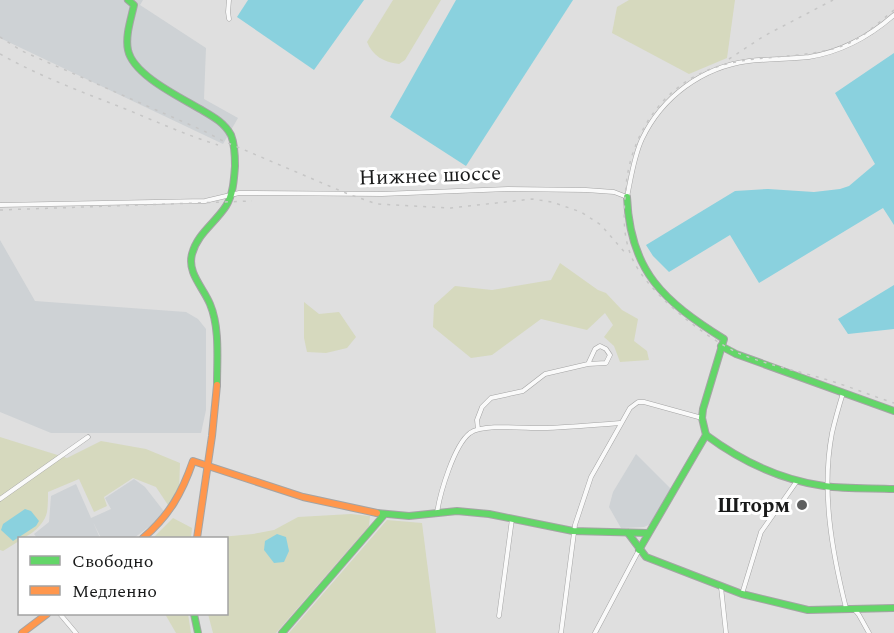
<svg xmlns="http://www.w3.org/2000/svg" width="894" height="633" viewBox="0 0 894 633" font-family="Spectral,serif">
  <rect width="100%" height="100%" fill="#dfdfdf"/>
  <g fill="#ced2d5">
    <polygon points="0,0 143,0 140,5 206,48 204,99 238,118 223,144 0,38"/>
    <polygon points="0,240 35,301 186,312 198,319 206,329 206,410 201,433 51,433 0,412"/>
    <polygon points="636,454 672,490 653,523 644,527 621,528 609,507 613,492"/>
    <polygon points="134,479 145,487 166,514 134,538 101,538 93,522 100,538 37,538 34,534 49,522 51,496 76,484 91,518 111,509 105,498"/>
  </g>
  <g fill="#d6d9be">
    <path d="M393 0H441L405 60 399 64C383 62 373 56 367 42Z"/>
    <polygon points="629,0 735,0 727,58 689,74 612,33 617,7"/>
    <polygon points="560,263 598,290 606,293 622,310 638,319 634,341 647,351 649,360 620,362 614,346 604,337 613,325 605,313 587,330 541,319 492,355 471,358 433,327 434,305 455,286 492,290 551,280"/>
    <polygon points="304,302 319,314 339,312 356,337 347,348 326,353 307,352 304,338"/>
    <path d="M0 437 67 458 101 441 146 449 180 463 179 492 168 505 156 487 133 478 104 497 107 506 94 512 79 479 48 492C48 498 48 506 47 512 45 523 31 537 20 538L19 541 3 551 0 550Z"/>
    <polygon points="351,514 370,516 369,526 276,633 213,633 208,614 226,614 226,538 210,538 253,534 274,530 298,517"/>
    <polygon points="173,518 192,528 191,538 153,538"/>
    <polygon points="387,520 422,523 436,633 289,633"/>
    <polygon points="165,614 188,614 191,633 176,633"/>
  </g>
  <g fill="#8ad1de">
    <polygon points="248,0 364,0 314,70 237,17"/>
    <polygon points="456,0 573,0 466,166 390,117"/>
    <polygon points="894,53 894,225 883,208 759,283 730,235 669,272 653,256 646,245 735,191 768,189 814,192 840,189 849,186 875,164 835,93"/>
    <polygon points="894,285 894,329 848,334 838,319"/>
    <polygon points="25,509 31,511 39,521 36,526 13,541 1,530 3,524"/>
    <polygon points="277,534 286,537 289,551 284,562 274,563 264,550 265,541"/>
  </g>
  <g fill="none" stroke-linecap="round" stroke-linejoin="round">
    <defs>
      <g id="street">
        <polyline points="229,19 228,12 229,0"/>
        <path d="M0 205 205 201 239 193 382 194 508 189 586 190 614 192 627 197C631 178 634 156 642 139 662 97 702 67 749 61 769 59 789 59 809 57 840 52 870 36 894 15"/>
        <path d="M843 393C839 406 835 420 832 433 821 491 832 552 846 608"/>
        <polyline points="478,429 477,420 482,407 491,398 523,391 545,374 588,364 606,363 610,355 606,349 600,346 595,349 588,364"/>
        <polyline points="0,499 88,437"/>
        <path d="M437 513C440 493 454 445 470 433 484 423 529 429 547 428 572 427 596 425 620 423"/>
        <polyline points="721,587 726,633"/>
        <polyline points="742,594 761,532 797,481"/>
        <polyline points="854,609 859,615 869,633"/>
        <polyline points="60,614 76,633"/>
        <polyline points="499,616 512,519"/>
        <polyline points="561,633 575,525 591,477 630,408 638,402 644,402 702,418"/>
        <polyline points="595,633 639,550"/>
      </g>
      <g id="fast">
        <path d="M128 0 134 5C131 19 125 36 128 50 133 75 180 97 200 109 212 116 224 122 231 135 235 145 235 156 235 166 234 180 233 195 226 206 215 223 197 234 192 254 187 273 203 287 210 304 220 328 217 358 217 385"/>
        <path d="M627 197C630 272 664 301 724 339L703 409 702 418 706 435 639 550"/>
        <polyline points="721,346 736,354 894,411"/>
        <path d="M706 435C741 461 781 480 824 486 847 489 871 488 894 489"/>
        <polyline points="377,513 409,516 457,511 489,514 573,531 648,533"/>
        <polyline points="628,533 646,557 742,594 808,610 894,608"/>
        <polyline points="194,614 198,633"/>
        <polyline points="282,633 384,515"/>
      </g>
      <g id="slow">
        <path d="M143 538C169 516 182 493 193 461L303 497 377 513"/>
        <polyline points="197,538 212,436 217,385"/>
        <polyline points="22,633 47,614"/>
      </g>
    </defs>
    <use href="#street" stroke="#a4a4a4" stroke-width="5"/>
    <use href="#fast" stroke="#a4a4a4" stroke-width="8"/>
    <use href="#slow" stroke="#a4a4a4" stroke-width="8"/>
    <use href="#street" stroke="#fafafa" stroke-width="4"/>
    <use href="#fast" stroke="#63d668" stroke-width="6"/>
    <use href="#slow" stroke="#ff974d" stroke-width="6"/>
    <g stroke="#c6c6c6" stroke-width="1.5" stroke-dasharray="3 6" stroke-linecap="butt">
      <path d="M894 10C878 23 862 39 842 46 793 63 739 50 692 78 654 100 630 142 626 186 624 208 622 231 630 253 642 289 704 337 738 353 764 364 794 370 821 378 846 385 869 395 894 403"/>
      <polyline points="0,37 22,51 204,131 221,140 348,194 377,204 451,208 532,199 552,202 581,212 601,225 627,255"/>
      <path d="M0 54C39 76 82 92 123 108 155 121 186 135 218 145"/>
      <polyline points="729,59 764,36 833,0"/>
      <polyline points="0,210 252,201"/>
    </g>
  </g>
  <circle fill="#5e5f5f" stroke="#fff" stroke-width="2" cx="802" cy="505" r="6"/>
  <g text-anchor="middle" stroke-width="6" stroke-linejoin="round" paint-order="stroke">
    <g font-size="21" fill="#191a1a" stroke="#fff">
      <text transform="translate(430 175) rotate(-2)" y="7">Нижнее шоссе</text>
    </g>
    <g font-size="21" font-weight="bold" fill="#191a1a" stroke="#fff" text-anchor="end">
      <text x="790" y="512">Шторм</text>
    </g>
  </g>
  <rect x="18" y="537" width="210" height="78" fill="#ffffff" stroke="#a3a3a3" stroke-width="1.5"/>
  <rect x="30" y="556" width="30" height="9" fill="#63d668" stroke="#a3a3a3" stroke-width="1.5"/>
  <text x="72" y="567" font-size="18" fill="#191a1a">Свободно</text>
  <rect x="30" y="586" width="30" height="9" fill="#ff974d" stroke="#a3a3a3" stroke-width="1.5"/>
  <text x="72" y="597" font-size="18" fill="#191a1a">Медленно</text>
</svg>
